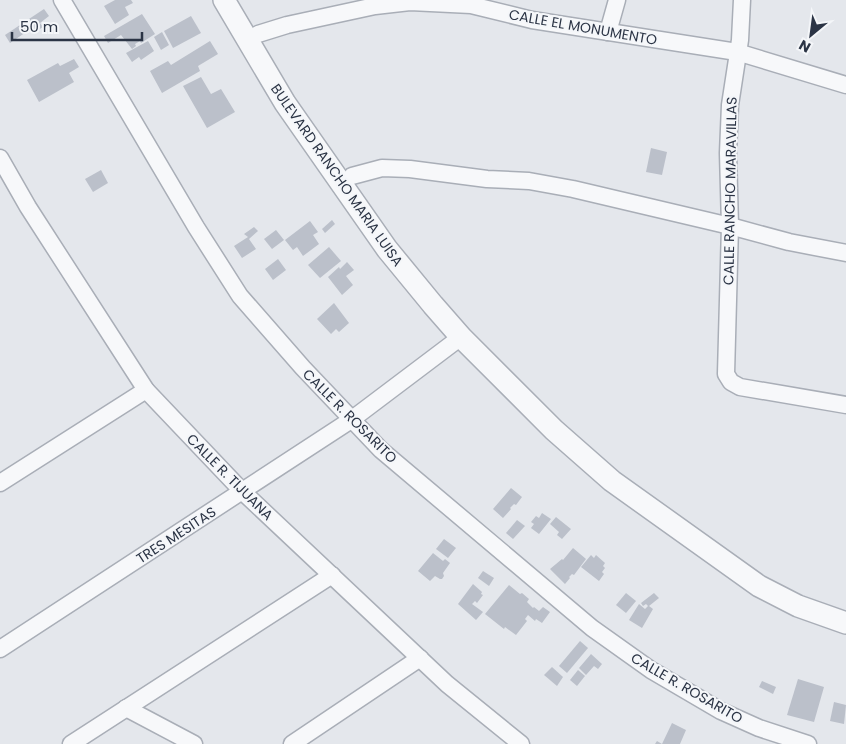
<svg xmlns="http://www.w3.org/2000/svg" width="846" height="744" viewBox="0 0 846 744" font-family="Poppins,sans-serif">
  <rect width="100%" height="100%" fill="#e4e7ec"/>
  <g fill="#bbc0ca">
    <polygon points="115,0 131,0 133,3 125,7 129,15 115,24 104,6"/>
    <polygon points="44,9 49,16 40,23 43,27 35,32 32,28 10,43 5,35"/>
    <polygon points="142,14 155,34 141,43 140,41 135,44 136,46 132,49 121,35 108,43 104,36"/>
    <polygon points="191,16 201,33 173,48 164,31"/>
    <polygon points="162,32 169,45 161,50 154,37"/>
    <polygon points="148,41 154,51 141,60 139,57 132,62 126,53"/>
    <polygon points="210,41 218,54 198,66 200,71 162,93 150,71 168,61 171,65"/>
    <polygon points="74,59 79,67 69,73 74,82 39,102 27,80 58,63 60,66"/>
    <polygon points="201,77 211,94 221,89 235,112 207,128 183,86"/>
    <polygon points="651,148 667,152 662,175 646,172"/>
    <polygon points="101,170 108,183 93,192 85,179"/>
    <polygon points="332,220 335,224 325,233 322,229"/>
    <polygon points="310,221 318,232 313,235 319,244 303,256 297,247 293,250 285,240"/>
    <polygon points="254,227 258,231 249,239 256,249 242,258 234,246 248,237 244,234"/>
    <polygon points="276,230 284,240 272,249 264,239"/>
    <polygon points="329,247 341,261 320,278 308,265"/>
    <polygon points="278,259 286,270 273,280 265,269"/>
    <polygon points="347,262 354,270 346,276 353,285 342,295 328,277 339,267 340,269"/>
    <polygon points="334,303 349,323 339,332 336,329 331,334 317,319"/>
    <polygon points="511,488 522,497 516,505 514,504 510,508 511,509 503,518 493,509"/>
    <polygon points="542,513 551,519 539,534 531,528 534,524 531,522 536,516 539,518"/>
    <polygon points="556,517 571,529 562,539 557,535 559,532 550,524"/>
    <polygon points="517,520 525,526 513,539 506,533"/>
    <polygon points="444,539 456,548 448,558 436,549"/>
    <polygon points="573,548 586,559 574,575 572,574 569,577 570,578 565,584 550,569 562,559 563,560"/>
    <polygon points="433,553 443,561 445,559 450,563 443,573 444,576 442,579 440,579 435,576 430,581 418,571"/>
    <polygon points="591,555 594,558 596,555 605,563 603,566 605,568 602,572 604,574 599,581 581,567"/>
    <polygon points="483,571 494,578 489,586 478,578"/>
    <polygon points="473,584 482,592 481,594 483,595 477,603 475,601 472,604 483,612 476,620 458,604"/>
    <polygon points="509,585 520,594 522,593 529,599 527,602 533,608 534,607 539,611 543,607 550,612 542,623 536,619 535,621 528,615 525,619 527,621 516,635 505,627 504,629 485,614"/>
    <polygon points="626,593 636,601 626,613 616,605"/>
    <polygon points="654,593 659,598 649,606 653,609 642,628 629,620 639,604 645,609 648,606 646,604 643,606 641,603"/>
    <polygon points="580,641 588,648 567,673 559,666"/>
    <polygon points="591,654 602,664 598,669 594,666 586,675 579,668"/>
    <polygon points="552,667 563,677 557,686 544,675"/>
    <polygon points="578,670 585,676 577,686 570,680"/>
    <polygon points="798,679 824,687 814,722 787,715"/>
    <polygon points="762,681 776,687 773,694 759,687"/>
    <polygon points="834,702 846,705 844,724 830,721"/>
    <polygon points="672,723 686,730 680,744 655,744 657,741 662,744"/>
  </g>
  <g fill="none" stroke-linecap="round" stroke-linejoin="round">
    <defs>
      <g id="minor">
        <polyline points="62,0 196,227 240,296 303,368 381,450 592,628 651,670 721,711 759,728 808,744"/>
        <polyline points="742,0 740,40 730,105 728,153 730,226 726,374 731,382 740,387 846,405"/>
        <polyline points="608,32 617,0"/>
        <polyline points="258,34 287,25 375,6 410,2 471,5 532,20 737,52 846,85"/>
        <polyline points="0,158 28,207 146,390 243,492 447,684 521,744"/>
        <polyline points="352,176 382,168 410,169 487,179 529,181 573,189 730,226 789,242 846,253"/>
        <polyline points="0,483 146,390"/>
        <polyline points="0,649 351,420 461,337"/>
        <polyline points="126,708 194,744"/>
        <polyline points="71,744 332,575"/>
        <polyline points="292,744 420,658"/>
      </g>
      <polyline id="tertiary" points="224,0 285,103 387,249 433,305 461,337 554,430 612,481 759,586 798,606 846,623"/>
    </defs>
    <use href="#minor" stroke="#a9aeb7" stroke-width="19"/>
    <use href="#tertiary" stroke="#a9aeb7" stroke-width="24"/>
    <use href="#minor" stroke="#f7f8fa" stroke-width="16"/>
    <use href="#tertiary" stroke="#f7f8fa" stroke-width="21"/>
  </g>
  <g text-anchor="middle" stroke-width="4" stroke-linejoin="round" paint-order="stroke">
    <g font-size="14" fill="#2b3445" stroke="#f4f6f9">
      <text transform="translate(583 27) rotate(10)" y="5">CALLE EL MONUMENTO</text>
      <text transform="translate(337 175) rotate(55)" y="5">BULEVARD RANCHO MARIA LUISA</text>
      <text transform="translate(730 191) rotate(-89)" y="5">CALLE RANCHO MARAVILLAS</text>
      <text transform="translate(350 416) rotate(45)" y="5">CALLE R. ROSARITO</text>
      <text transform="translate(230 477) rotate(45)" y="5">CALLE R. TIJUANA</text>
      <text transform="translate(176 535) rotate(-33)" y="5">TRES MESITAS</text>
      <text transform="translate(687 688) rotate(30)" y="5">CALLE R. ROSARITO</text>
    </g>
  </g>
  <g transform="translate(811 35) rotate(209)" stroke="#f4f6f9" stroke-width="4" paint-order="stroke">
  <path d="M0-4L9 19L0 12L-9 19Z" fill="#2b3445"/>
  <text y="-8" font-size="14" font-weight="bold" text-anchor="middle" fill="#2b3445">N</text>
  </g>
  <path d="M12 32v8h130v-8" fill="none" stroke="#2b3445" stroke-width="2.5"/>
  <text x="20" y="32" font-size="15" fill="#2b3445" stroke="#f4f6f9" stroke-width="4" paint-order="stroke">50 m</text>
</svg>
